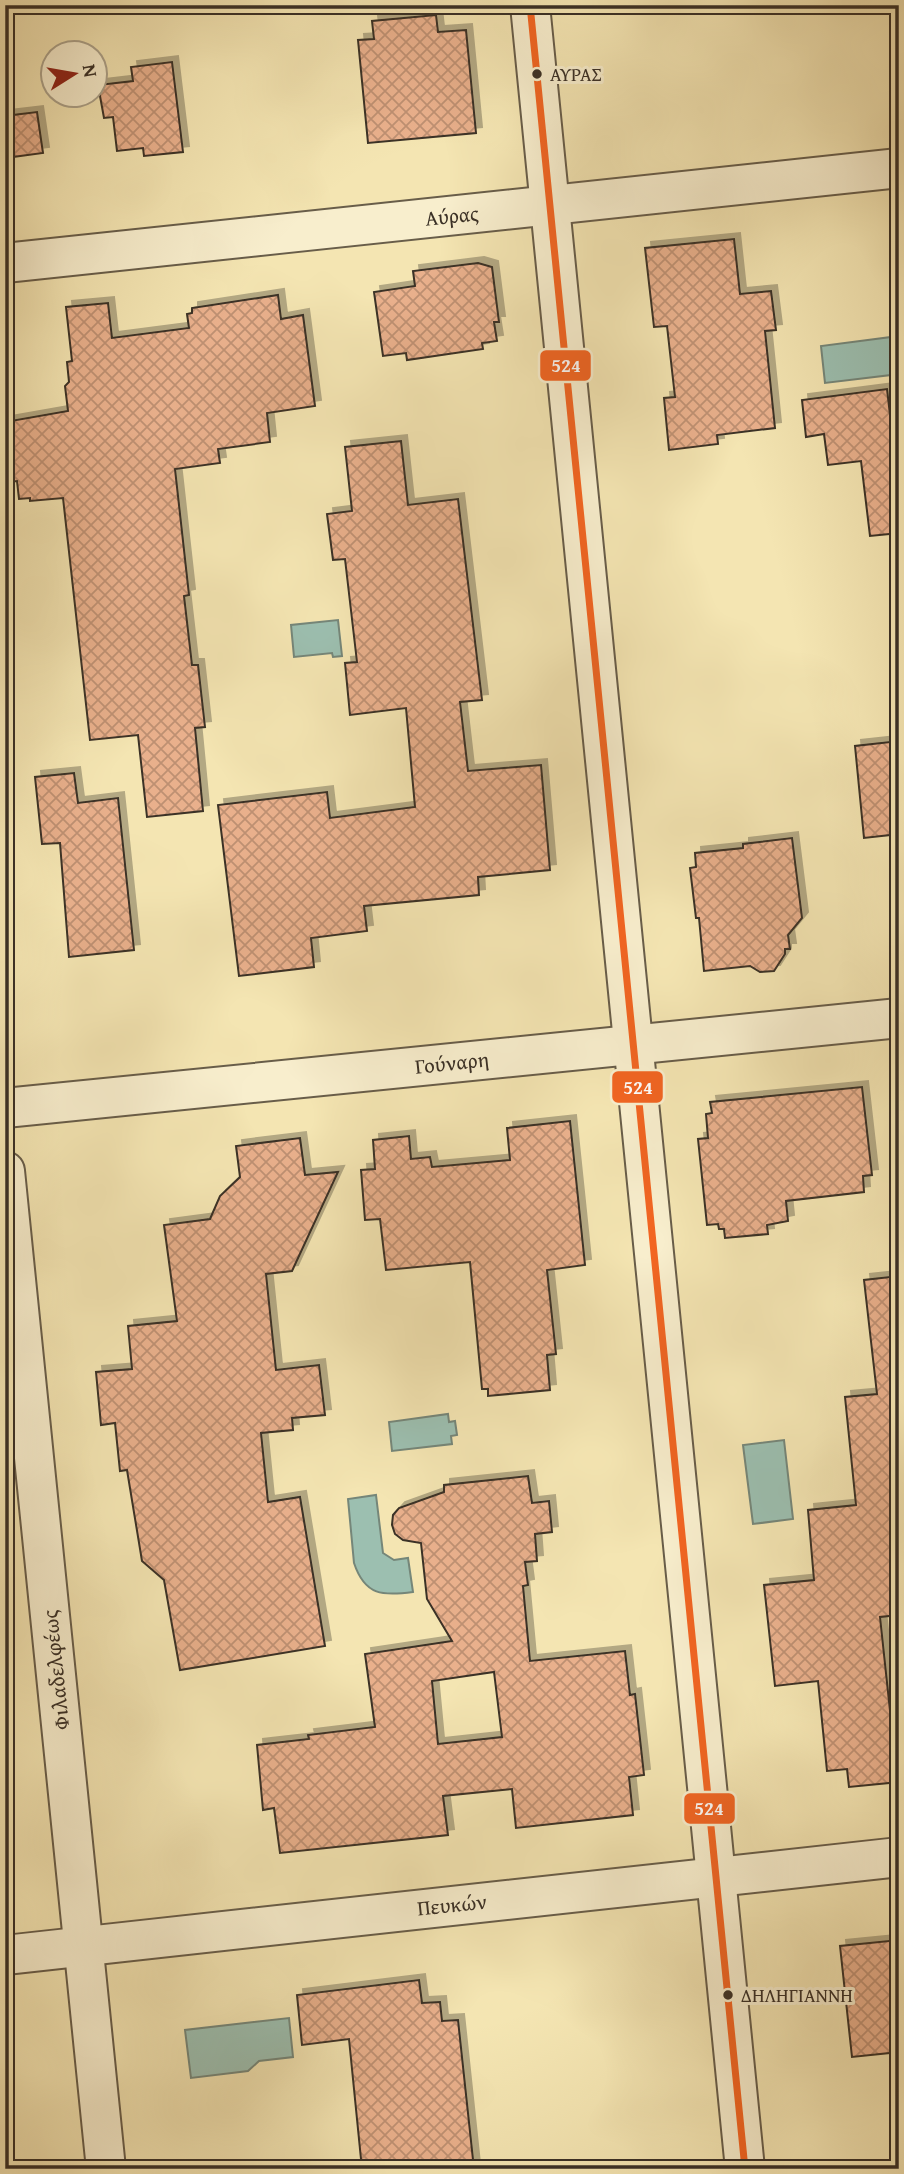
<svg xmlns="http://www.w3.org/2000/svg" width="904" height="2174" viewBox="0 0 904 2174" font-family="'Gentium Book Plus',serif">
  <defs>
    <pattern id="building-cross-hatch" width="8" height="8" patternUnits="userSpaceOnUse" patternTransform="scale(1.75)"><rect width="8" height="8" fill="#e9b08c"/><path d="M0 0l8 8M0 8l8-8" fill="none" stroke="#be9072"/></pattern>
    <filter id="shadow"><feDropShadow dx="6" dy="-6" stdDeviation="0" flood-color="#0004"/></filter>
  </defs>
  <rect width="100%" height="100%" fill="#f4e5b2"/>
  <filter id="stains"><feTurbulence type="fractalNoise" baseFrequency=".00286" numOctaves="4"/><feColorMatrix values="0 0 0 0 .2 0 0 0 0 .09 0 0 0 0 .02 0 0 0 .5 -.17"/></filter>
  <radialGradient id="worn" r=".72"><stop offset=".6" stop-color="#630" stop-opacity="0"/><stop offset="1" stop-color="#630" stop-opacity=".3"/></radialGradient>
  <g fill="#9cbfb0" stroke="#758679" stroke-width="2">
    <polygon points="899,336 899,374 825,383 821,346"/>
    <polygon points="338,620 342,656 333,657 332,653 294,657 291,625"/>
    <polygon points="448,1414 449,1422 455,1421 457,1435 451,1436 452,1444 392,1451 389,1422"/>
    <polygon points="784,1440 793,1519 753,1524 743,1445"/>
    <path d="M376 1495 383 1553 394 1560 408 1558 413 1592C383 1596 365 1596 354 1563L348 1499Z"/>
    <polygon points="289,2018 293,2057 259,2061 248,2071 191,2078 185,2030"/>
  </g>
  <g fill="url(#building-cross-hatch)" stroke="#3a3026" stroke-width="2" fill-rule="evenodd" filter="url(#shadow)">
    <polygon points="436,15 438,32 466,30 476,133 368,143 358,40 374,39 372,21"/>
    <polygon points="172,62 183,152 144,156 143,148 117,151 113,117 104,118 98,85 133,81 131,67"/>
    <polygon points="37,112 43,153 5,158 5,116"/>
    <polygon points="734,239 740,294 771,291 776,330 765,331 775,428 717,435 718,444 669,450 664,398 675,397 667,326 654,327 645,248"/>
    <polygon points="478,263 492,267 499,322 494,322 497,341 482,343 483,349 407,360 406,353 383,356 374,292 415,286 413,271"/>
    <polygon points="278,295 281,319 303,315 315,406 267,413 270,442 218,449 220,463 175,469 189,595 184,596 192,665 198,665 205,727 195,728 203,811 147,817 138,735 90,740 63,498 30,501 30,498 19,499 17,481 9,482 5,422 68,411 65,386 69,382 67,362 72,361 66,307 108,303 112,338 189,328 187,314 192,313 192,308"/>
    <polygon points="887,389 892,432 899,431 899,533 870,536 861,461 828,465 824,434 806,437 802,400"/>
    <polygon points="401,441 408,505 458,499 482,700 460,702 468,771 541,765 550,870 478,877 479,895 364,906 367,931 311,938 314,967 239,976 218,805 327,792 330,818 415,807 406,708 350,715 345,663 357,662 345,559 333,560 327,514 352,511 345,447"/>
    <polygon points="899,741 899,834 864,838 855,746"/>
    <polygon points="74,773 78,803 118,798 134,950 69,957 60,843 42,844 35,777"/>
    <polygon points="792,838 802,918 788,935 790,949 785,949 785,954 774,971 760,972 750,966 704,971 699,918 696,918 690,868 696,867 695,853 743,848 743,844"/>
    <polygon points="862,1087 872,1175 863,1176 864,1192 786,1201 788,1221 767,1225 768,1234 725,1238 724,1229 719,1229 718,1224 707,1225 698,1139 708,1138 706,1114 712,1113 710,1102"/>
    <polygon points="570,1121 585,1265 547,1270 556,1354 547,1355 550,1390 488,1396 488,1389 482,1389 470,1262 386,1270 380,1219 365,1220 361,1170 375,1169 373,1140 409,1136 411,1159 430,1157 432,1167 510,1160 507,1128"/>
    <polygon points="300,1138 305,1175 338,1172 292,1271 266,1274 276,1370 319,1365 325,1415 292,1418 293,1430 261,1433 268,1502 300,1497 325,1646 180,1670 164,1580 142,1561 127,1470 120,1471 115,1423 101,1425 96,1372 132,1369 128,1326 177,1321 164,1225 210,1219 220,1196 240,1177 236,1146"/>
    <polygon points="899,1276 899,1508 893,1509 899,1565 899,1615 880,1617 891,1720 899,1719 899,1782 849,1787 847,1769 827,1771 818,1681 775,1686 764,1585 814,1580 808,1510 856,1505 845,1397 877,1394 864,1280"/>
    <path d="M528 1476 532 1503 549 1501 552 1532 535 1534 537 1561 525 1562 528 1585 523 1586 530 1661 625 1651 630 1695 635 1694 644 1775 629 1777 633 1815 516 1828 512 1789 443 1796 448 1835 280 1853 274 1808 263 1810 257 1745 309 1739 308 1735 375 1727 365 1654 452 1641 427 1599 421 1543 403 1540 395 1534 392 1525 393 1515 399 1508 444 1492V1485ZM494 1672 502 1737 438 1744 432 1681Z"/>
    <polygon points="899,1940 899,2052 852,2057 840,1946"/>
    <polygon points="419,1980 422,2003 440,2002 442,2021 458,2020 474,2169 362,2169 349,2039 302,2045 297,1995"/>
  </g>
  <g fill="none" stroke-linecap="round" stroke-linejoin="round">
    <defs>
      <g id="minor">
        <polyline points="530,5 745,2169"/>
        <polyline points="5,263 899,168"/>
        <polyline points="5,1108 899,1018"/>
        <polyline points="5,1171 106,2169"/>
        <polyline points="5,1955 899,1857"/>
      </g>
    </defs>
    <use href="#minor" stroke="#685d49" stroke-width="42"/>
    <use href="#minor" stroke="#f8eecd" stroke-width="38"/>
    <defs>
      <polyline id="bus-1" points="530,5 745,2169"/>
    </defs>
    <use href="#bus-1" stroke="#f8eecd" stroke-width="12"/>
    <use href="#bus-1" stroke="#f26522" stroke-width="7"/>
  </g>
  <g fill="#3a3026" stroke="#f8eecd" stroke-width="2.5">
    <circle cx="537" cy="74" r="6"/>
    <circle cx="728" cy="1995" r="6"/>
  </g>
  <g text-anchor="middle" stroke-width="6" stroke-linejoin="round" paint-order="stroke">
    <g font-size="19" fill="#3a3026" stroke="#f8eecd" text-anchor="start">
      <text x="550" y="81">ΑΥΡΑΣ</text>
      <text x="741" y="2002">ΔΗΛΗΓΙΑΝΝΗ</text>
    </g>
    <g font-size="21" fill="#3a3026" stroke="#f8eecd">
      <text transform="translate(452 216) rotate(-6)" y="7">Αύρας</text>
      <text transform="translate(452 1063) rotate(-6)" y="7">Γούναρη</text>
      <text transform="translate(56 1670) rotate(-96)" y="7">Φιλαδελφέως</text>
      <text transform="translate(452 1905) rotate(-6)" y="7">Πευκών</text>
    </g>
  </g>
  <g stroke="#f8eecd" stroke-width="2.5">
    <rect x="539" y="349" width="53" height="33" rx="7" fill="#f26522"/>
    <rect x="611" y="1070" width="53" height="34" rx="7" fill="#f26522"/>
    <rect x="683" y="1792" width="53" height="33" rx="7" fill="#f26522"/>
  </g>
  <g font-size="19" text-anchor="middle" font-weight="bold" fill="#fff">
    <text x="566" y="372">524</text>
    <text x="638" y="1094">524</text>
    <text x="709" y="1815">524</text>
  </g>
  <rect width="904" height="2174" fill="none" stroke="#f4e5b2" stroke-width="28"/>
  <rect x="7" y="7" width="890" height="2160" fill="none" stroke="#3a3026" stroke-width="3.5"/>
  <rect x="14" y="14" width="876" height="2146" fill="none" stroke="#3a3026" stroke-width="2"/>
  <g transform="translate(74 74) rotate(79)"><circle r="33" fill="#f8eecd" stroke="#aca28a" stroke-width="2"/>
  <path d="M0-5L12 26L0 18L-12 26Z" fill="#8f2418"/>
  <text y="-10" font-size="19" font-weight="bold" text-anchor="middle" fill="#3a3026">N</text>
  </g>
  <rect width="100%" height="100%" filter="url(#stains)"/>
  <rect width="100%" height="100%" fill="url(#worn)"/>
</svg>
